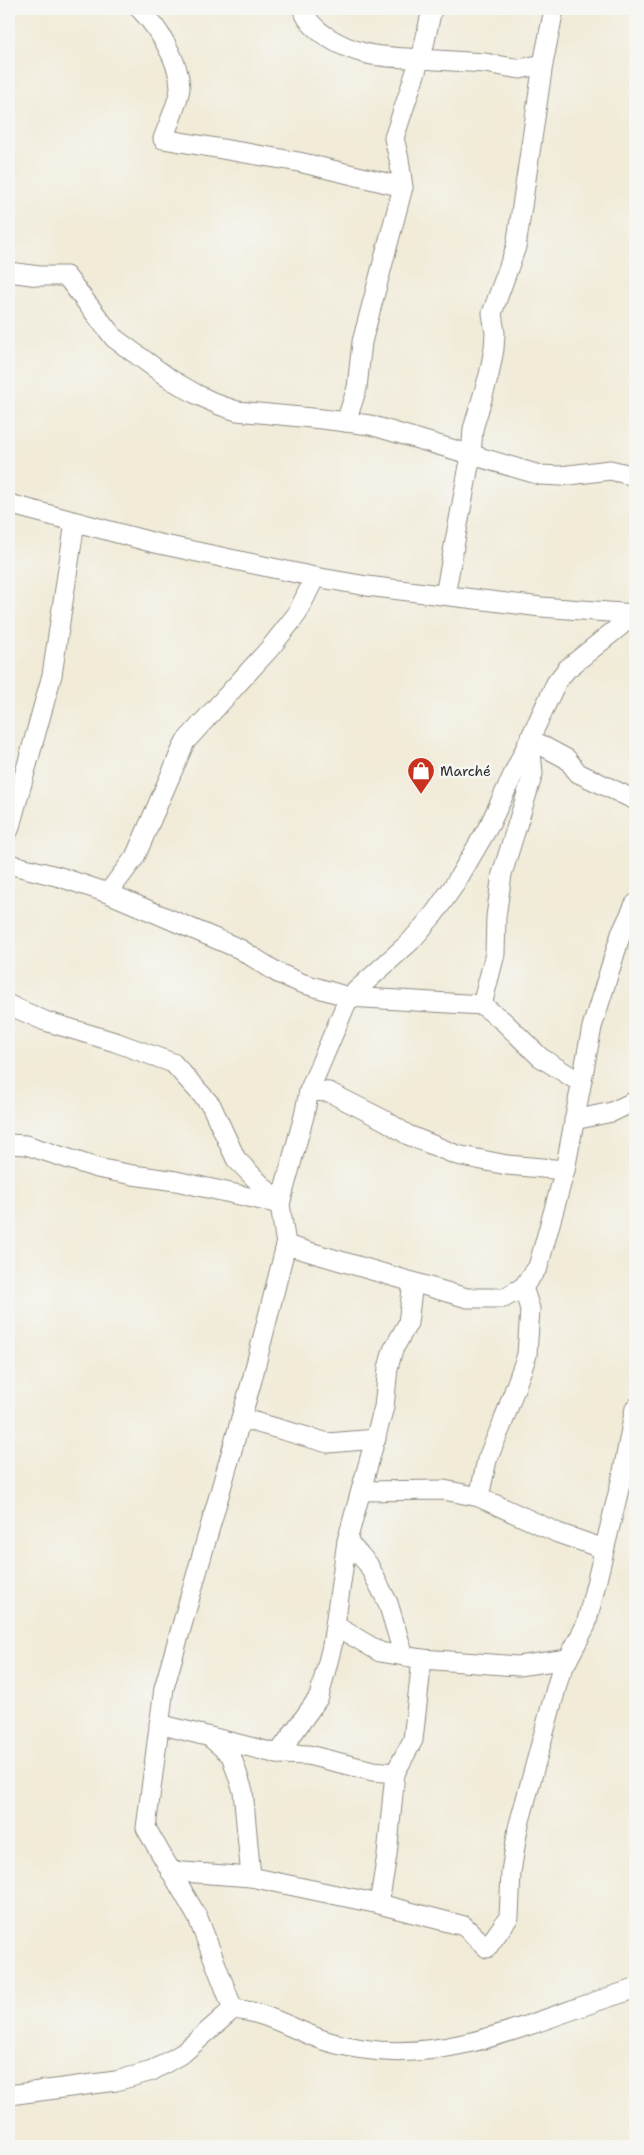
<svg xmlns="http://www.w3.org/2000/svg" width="644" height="2155" viewBox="0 0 644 2155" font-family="'Shantell Sans',sans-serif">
  <rect width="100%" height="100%" fill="#f6f6f2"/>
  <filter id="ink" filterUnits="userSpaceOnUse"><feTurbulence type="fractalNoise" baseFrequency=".02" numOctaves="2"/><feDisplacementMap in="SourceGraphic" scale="10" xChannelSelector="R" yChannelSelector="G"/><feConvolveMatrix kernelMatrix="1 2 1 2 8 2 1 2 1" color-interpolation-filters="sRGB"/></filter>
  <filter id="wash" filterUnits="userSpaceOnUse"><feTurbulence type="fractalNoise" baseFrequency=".0096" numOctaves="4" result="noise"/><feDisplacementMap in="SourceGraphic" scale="20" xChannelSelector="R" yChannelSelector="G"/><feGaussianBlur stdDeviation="1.12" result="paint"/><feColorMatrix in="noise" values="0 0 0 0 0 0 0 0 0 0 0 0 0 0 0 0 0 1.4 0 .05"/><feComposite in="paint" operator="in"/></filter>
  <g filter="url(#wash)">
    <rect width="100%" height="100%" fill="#f1ebd8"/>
  </g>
  <g filter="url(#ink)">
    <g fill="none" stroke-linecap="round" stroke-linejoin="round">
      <defs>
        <g id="minor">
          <path d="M140 9C158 28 179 60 180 87 180 98 167 128 163 139L299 162 403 187 362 342 357 388 346 422"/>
          <path d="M303 9C310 32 342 47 364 53 381 58 402 57 420 59L394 138 399 159 403 187"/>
          <polyline points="420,59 485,63 520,69 543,64 554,9"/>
          <polyline points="421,59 432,9"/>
          <polyline points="9,272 39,276 66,276 114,338 170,379 196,394 219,405 237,411 322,419 370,425 540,475 561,476 610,470 635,476"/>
          <polyline points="9,504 155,543 315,577 367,586 541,607 635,614"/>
          <polyline points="445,595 471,455 473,429 489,375 494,349 495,333 492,313 516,247 543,64"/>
          <polyline points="530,739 567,759 578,773 635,800"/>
          <polyline points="9,830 52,675 75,522"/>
          <polyline points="9,864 60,877 108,893 135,857 185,742 271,647 297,614 315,577"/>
          <polyline points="108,893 240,949 278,973 301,983 349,997 482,1005 503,1021 540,1057 581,1083"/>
          <polyline points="9,1005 45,1021 115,1042 173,1063 211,1105 236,1159 280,1204"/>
          <polyline points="482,1005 495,954 496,917 502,874 533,774 530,740"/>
          <polyline points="309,1091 329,1092 386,1121 408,1135 457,1155 507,1165 565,1170"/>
          <polyline points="574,1120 612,1112 635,1101"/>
          <polyline points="9,1144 26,1145 97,1168 133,1175 176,1181 280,1204"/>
          <polyline points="286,1245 467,1298 504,1298 523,1287 538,1267 565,1170 592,1027 621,934 635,904"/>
          <polyline points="241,1418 328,1443 376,1439"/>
          <polyline points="361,1491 444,1490 479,1497 558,1533 604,1549"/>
          <polyline points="479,1497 487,1460 503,1422 527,1355 530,1309 523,1287"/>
          <polyline points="347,1541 368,1564 388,1603 404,1656"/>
          <polyline points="336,1626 380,1652 422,1659 518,1666 568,1659"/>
          <polyline points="159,1724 278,1754 308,1755 373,1771 395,1773 413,1740 422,1659"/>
          <polyline points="212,1739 231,1755 243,1791 251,1877"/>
          <polyline points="278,1754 319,1697 332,1646 347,1541 384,1407 388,1368 393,1350 408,1323 413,1282"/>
          <polyline points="170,1871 251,1877 379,1904 464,1926 487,1948 509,1917 511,1872 518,1828 560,1674 586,1625 622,1477 635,1408"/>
          <polyline points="379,1904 387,1855 395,1773"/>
          <polyline points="233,2009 198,1918 146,1828 164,1688 252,1380 286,1245 280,1204 304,1116 309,1091 349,997 411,941 434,914 455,884 490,824 556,683 567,669 635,614"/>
          <path d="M9 2095 116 2081 152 2071 183 2053 233 2009C267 2012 294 2030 326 2041 338 2045 351 2047 363 2049 456 2064 548 2014 635 1989"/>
        </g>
      </defs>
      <use href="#minor" stroke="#8e8b82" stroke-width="21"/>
      <use href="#minor" stroke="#fff" stroke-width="19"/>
    </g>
  </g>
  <defs>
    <symbol id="shop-pin" viewBox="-11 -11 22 30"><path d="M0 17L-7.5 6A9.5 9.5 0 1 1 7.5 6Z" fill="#c8321e" stroke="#f6f6f2"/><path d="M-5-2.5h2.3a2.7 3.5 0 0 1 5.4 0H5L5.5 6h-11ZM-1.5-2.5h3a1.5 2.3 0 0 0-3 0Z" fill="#fff"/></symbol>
  </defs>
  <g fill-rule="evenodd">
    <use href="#shop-pin" x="405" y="755" width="32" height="43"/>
  </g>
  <g text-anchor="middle" stroke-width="5" stroke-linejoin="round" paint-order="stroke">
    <g font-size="14" fill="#2b2b2b" stroke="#f6f6f2" text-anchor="start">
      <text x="440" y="776">Marché</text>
    </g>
  </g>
  <rect width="644" height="2155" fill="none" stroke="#f6f6f2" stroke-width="30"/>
</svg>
